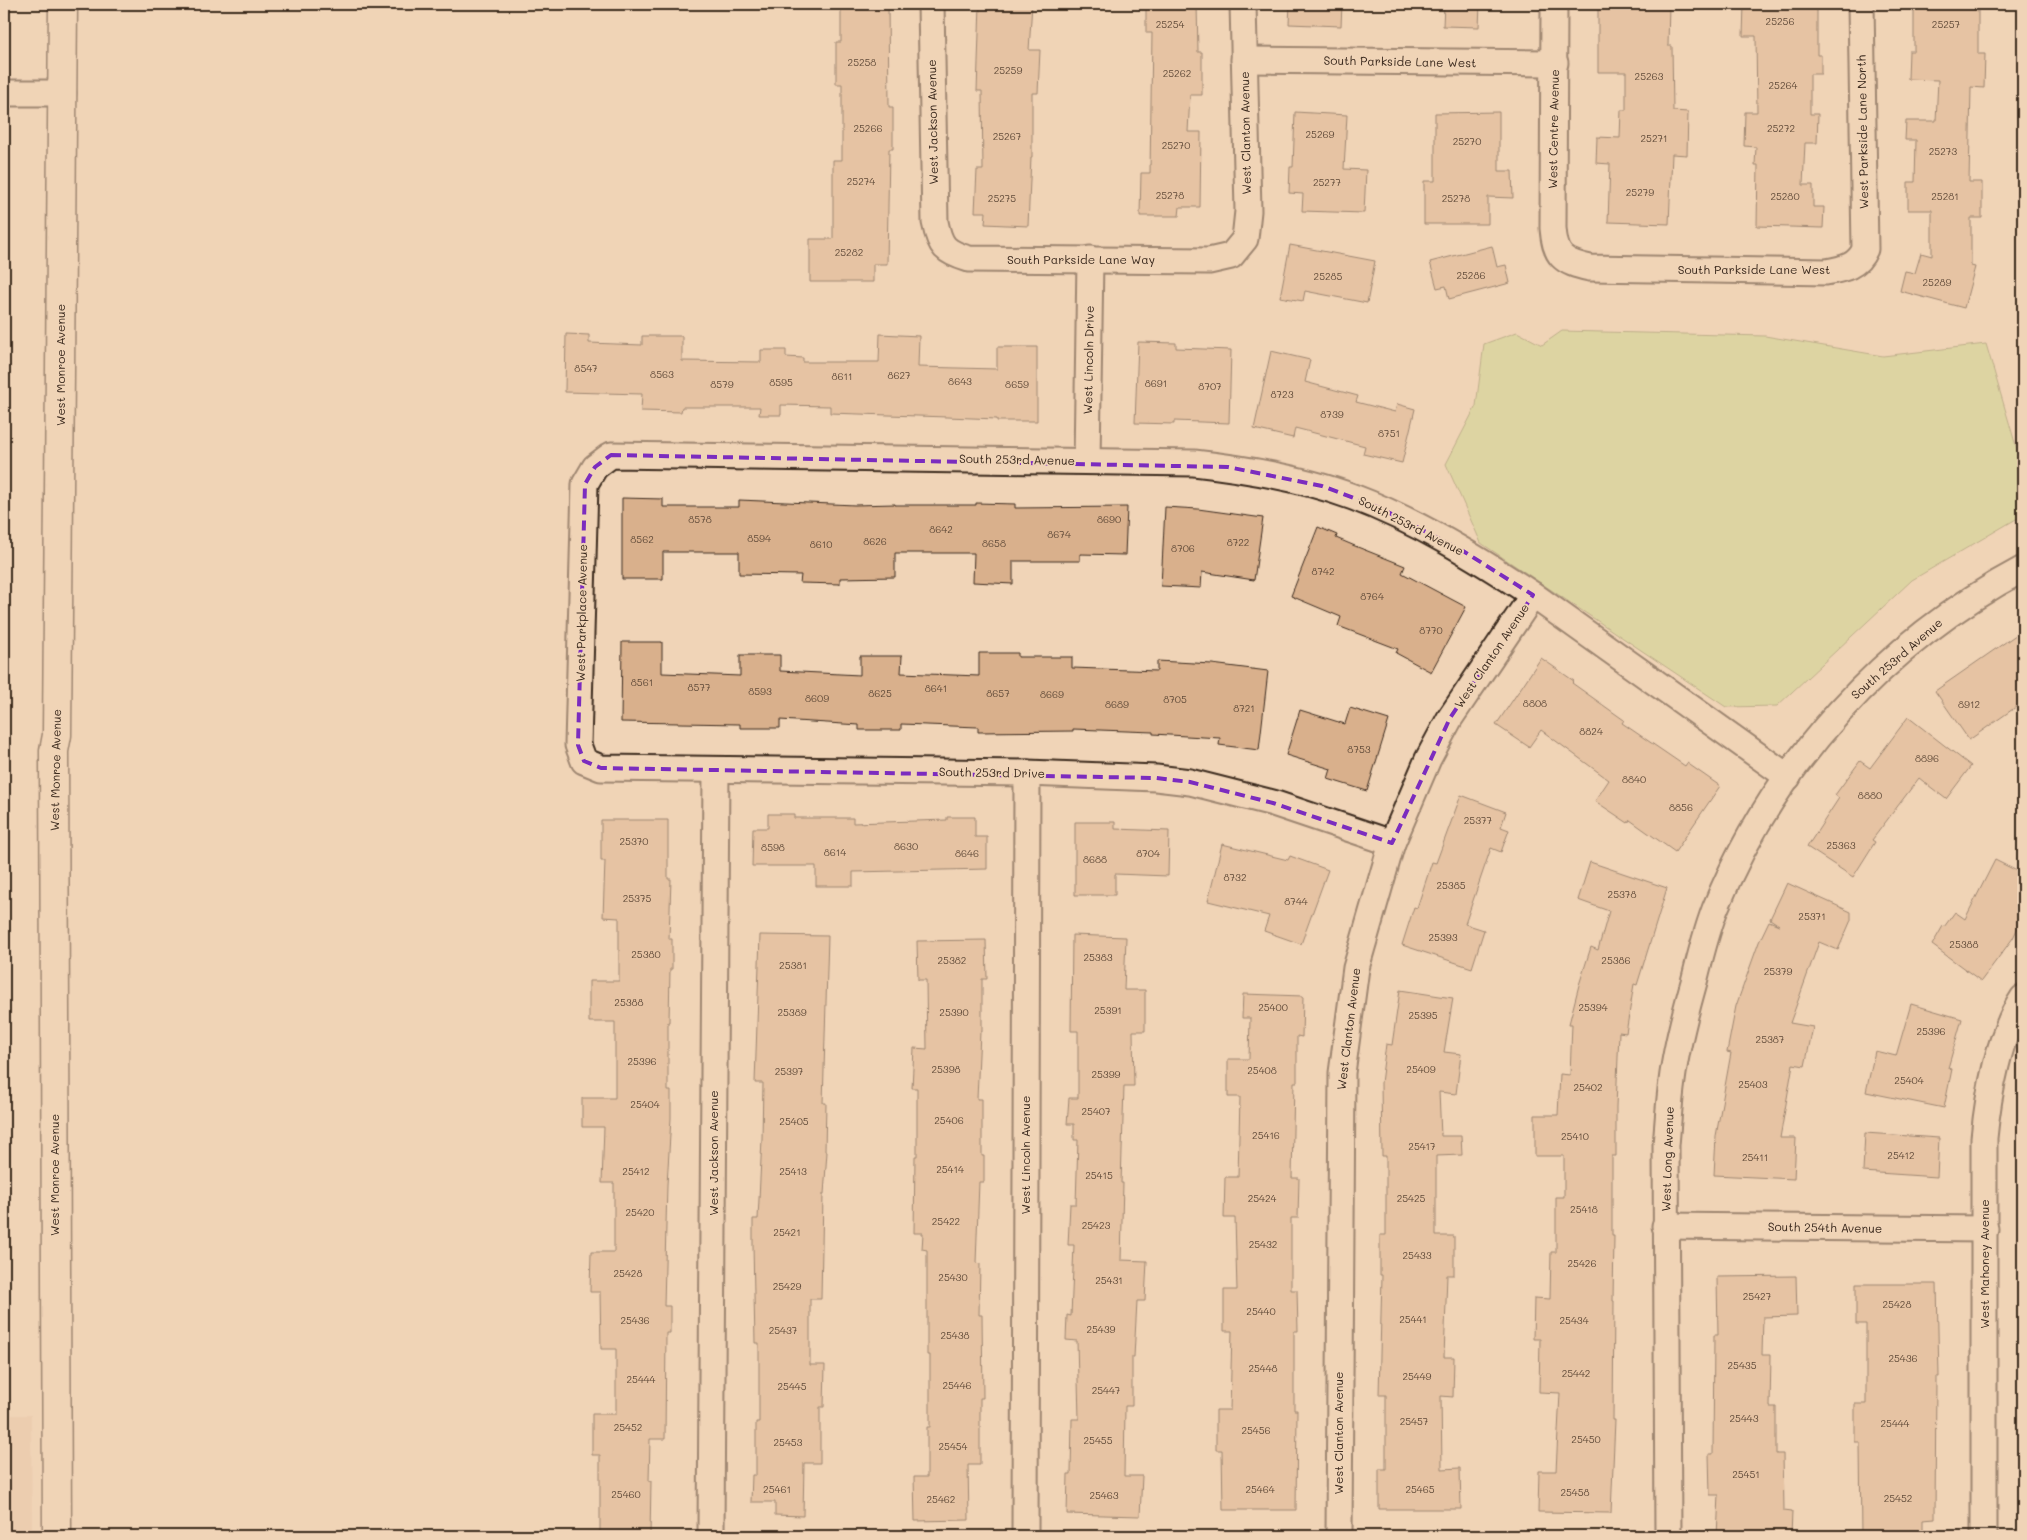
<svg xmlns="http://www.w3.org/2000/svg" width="2027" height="1540" viewBox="0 0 2027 1540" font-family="Mali,sans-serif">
  <rect width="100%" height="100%" fill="#f0d4b7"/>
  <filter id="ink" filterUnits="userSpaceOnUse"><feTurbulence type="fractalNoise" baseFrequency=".02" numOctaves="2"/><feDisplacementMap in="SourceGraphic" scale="10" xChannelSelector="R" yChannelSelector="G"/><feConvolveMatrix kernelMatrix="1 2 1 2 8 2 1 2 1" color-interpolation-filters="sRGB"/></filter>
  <g filter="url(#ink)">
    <polygon fill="#e6c6a7" points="4,1415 31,1415 32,1536 4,1536"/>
    <polygon fill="#c6d68a" stroke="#808054" points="1562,331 1765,336 1883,356 1986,344 2023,470 2023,515 1912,580 1777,706 1726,707 1481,543 1446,464 1476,406 1484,344 1517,332 1542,345"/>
    <g fill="#d9b08c" stroke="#3b2a1e">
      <polygon points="841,4 888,4 889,107 893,107 893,149 889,149 887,264 873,264 873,282 810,282 810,239 833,239 833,160 842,160 842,84 836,84 836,42 841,42"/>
      <polygon points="980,4 1032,4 1029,50 1040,50 1038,93 1032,93 1032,157 1031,157 1028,226 985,224 986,212 975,212 977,170 983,170 982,91 977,91"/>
      <polygon points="1146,4 1197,4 1198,52 1202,52 1202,95 1190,95 1188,132 1201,132 1200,207 1180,207 1179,216 1140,216 1141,173 1150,173 1152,33 1146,33"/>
      <polygon points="1290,4 1342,4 1341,26 1289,24"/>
      <polygon points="1444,4 1480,4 1479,27 1443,26"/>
      <polygon points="1604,4 1669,4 1668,46 1672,46 1673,111 1688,112 1687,155 1672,154 1669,224 1608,222 1610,164 1596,163 1597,137 1620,138 1621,110 1626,110 1626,72 1598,72 1598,7 1604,7"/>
      <polygon points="1744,4 1799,4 1799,6 1817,6 1817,55 1821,55 1821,74 1810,74 1810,114 1818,114 1817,143 1805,143 1803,185 1813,185 1813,207 1824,207 1823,228 1757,226 1758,165 1755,165 1756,147 1744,146 1745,112 1757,112 1756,36 1743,36"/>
      <polygon points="1914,4 1969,4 1969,8 1978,8 1978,54 1985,54 1984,88 1971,87 1969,182 1982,182 1982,218 1971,218 1971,266 1975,267 1964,308 1900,291 1905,271 1915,273 1921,253 1932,256 1932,210 1908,210 1908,182 1915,182 1916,140 1905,140 1906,121 1936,121 1938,80 1908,79 1909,51 1914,51"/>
      <polygon points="1295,112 1347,115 1344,169 1366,170 1364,213 1302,211 1303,194 1289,193 1290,167 1293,167"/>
      <polygon points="1499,112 1499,171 1512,171 1513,198 1488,197 1488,224 1424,224 1424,181 1435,181 1435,113"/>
      <polygon points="1290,245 1375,261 1367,303 1305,291 1303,301 1280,297"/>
      <polygon points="1492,246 1497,267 1506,265 1510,283 1449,299 1446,286 1437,288 1430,262"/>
      <polygon points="566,334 589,335 589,343 642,345 642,336 682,336 682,361 761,362 761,350 786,350 786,357 803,358 803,362 879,362 880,334 919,336 918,367 997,369 997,347 1037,347 1037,421 997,421 997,419 947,417 830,413 830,406 781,405 781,415 759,415 760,407 682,407 681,412 641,411 642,394 565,392"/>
      <polygon points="1138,342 1176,343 1176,348 1231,350 1229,423 1174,421 1174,424 1135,423"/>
      <polygon points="1271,351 1310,360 1305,382 1358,396 1356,402 1395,412 1397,404 1415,409 1402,463 1363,454 1365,446 1295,428 1293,438 1254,429"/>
      <polygon points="622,498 663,499 663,507 739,507 739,500 855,505 895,504 895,505 976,505 976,503 1015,504 1015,508 1127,507 1125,555 1080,554 1080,561 1013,561 1013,584 973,582 974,553 895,553 895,577 840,578 840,584 800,583 801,575 739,574 739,552 663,552 663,579 622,579"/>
      <polygon points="1165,507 1198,509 1263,518 1254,580 1202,572 1201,588 1161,586"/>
      <polygon points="1318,527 1337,535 1336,538 1355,546 1405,566 1402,573 1466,607 1431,672 1396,653 1398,649 1338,626 1341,617 1291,596"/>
      <polygon points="2023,630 2023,702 1969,740 1935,691"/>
      <polygon points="622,642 662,642 662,673 740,676 740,655 780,655 780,671 860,675 860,656 902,656 901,673 979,676 979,653 1018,653 1018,657 1072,657 1072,668 1157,671 1157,661 1212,664 1268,671 1259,750 1219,745 1220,738 1153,734 1153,732 1073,729 1073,731 978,732 978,727 901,724 901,730 859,730 859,725 780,720 780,728 740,728 740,724 621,722"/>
      <polygon points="1541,658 1574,681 1572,683 1624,720 1622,723 1685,766 1687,763 1720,786 1675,852 1630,820 1628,823 1595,801 1609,780 1541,730 1529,747 1496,725"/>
      <polygon points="1350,708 1389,720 1367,791 1328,779 1331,769 1286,755 1300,710 1345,724"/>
      <polygon points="1908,717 1971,766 1946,799 1919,778 1872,840 1875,842 1853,877 1807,847 1839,798 1835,795 1860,761 1870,768"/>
      <polygon points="1461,795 1506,812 1501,827 1509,830 1501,852 1491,848 1465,924 1484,930 1472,968 1402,945 1414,907 1417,908 1432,862 1436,863"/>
      <polygon points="768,814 794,814 794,818 853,818 853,823 947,820 947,817 975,817 975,837 987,837 987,869 853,872 853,886 816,886 816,866 752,866 753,828 768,828"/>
      <polygon points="601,820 668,820 668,879 671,879 669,939 672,939 672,969 670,969 669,1022 668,1022 668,1091 671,1091 671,1118 667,1185 664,1306 670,1306 670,1333 666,1333 665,1439 650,1439 649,1481 651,1481 650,1536 600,1536 600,1455 592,1455 592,1414 616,1414 616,1349 601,1349 600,1292 590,1292 591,1252 614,1252 614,1183 602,1183 604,1127 582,1127 582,1098 615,1098 615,1022 589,1022 589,981 619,981 619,918 603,917 605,861 601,861"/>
      <polygon points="1075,822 1115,822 1115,829 1169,831 1168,876 1115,874 1115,895 1075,895"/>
      <polygon points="1222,844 1288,860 1290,856 1328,870 1301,944 1264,931 1269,916 1208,901"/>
      <polygon points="1995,860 2023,874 2023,917 2013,938 1981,981 1932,945 1943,926 1944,927 1955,912 1965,919"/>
      <polygon points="1590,862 1667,888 1637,985 1634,984 1626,1033 1619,1032 1616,1107 1616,1156 1612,1156 1612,1235 1614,1235 1613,1301 1614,1301 1613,1420 1615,1420 1611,1513 1538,1512 1539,1471 1556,1471 1560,1393 1539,1392 1540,1339 1533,1339 1534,1298 1550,1299 1551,1252 1556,1252 1556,1197 1564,1197 1564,1156 1535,1156 1535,1115 1558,1115 1560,1074 1570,1075 1572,1024 1569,1024 1579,985 1591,947 1598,950 1609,911 1578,900"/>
      <polygon points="1787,883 1851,912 1851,920 1838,950 1819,942 1790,1023 1813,1027 1805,1066 1793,1064 1780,1138 1796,1138 1794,1179 1714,1175 1716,1136 1731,1053 1727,1052 1736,1006 1759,942 1769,921 1779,925 1770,919"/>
      <polygon points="760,935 828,936 823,1103 826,1103 825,1151 827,1152 824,1194 823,1194 821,1299 810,1299 810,1365 825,1365 824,1407 820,1407 820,1463 804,1463 803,1516 775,1515 775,1502 751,1502 752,1475 756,1475 756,1422 759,1422 759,1343 755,1343 753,1245 753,1219 758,1219 762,1139 763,1083 755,1083"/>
      <polygon points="1072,935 1126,937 1124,990 1145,990 1145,1031 1133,1031 1134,1086 1124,1086 1121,1183 1123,1183 1121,1260 1147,1261 1145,1301 1137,1301 1134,1357 1132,1357 1132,1406 1125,1406 1124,1476 1142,1476 1140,1516 1067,1514 1068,1474 1071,1474 1072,1419 1079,1419 1077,1341 1066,1340 1067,1315 1071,1316 1074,1245 1068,1245 1070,1204 1076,1204 1078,1140 1074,1140 1074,1124 1067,1124 1069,1098 1078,1098 1078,1031 1071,1031"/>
      <polygon points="986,940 987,979 982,979 982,1032 980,1032 977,1099 982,1099 982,1156 984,1156 984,1182 979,1182 976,1263 980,1264 979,1315 982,1315 983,1398 980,1398 980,1465 968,1465 969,1520 915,1521 914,1477 927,1477 927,1427 930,1427 930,1355 927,1355 927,1250 922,1249 923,1233 914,1233 915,1156 917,1156 917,1088 912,1088 914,1048 927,1049 926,980 918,980 917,941"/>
      <polygon points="1400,990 1453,998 1444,1052 1461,1054 1456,1094 1439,1092 1441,1136 1461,1136 1462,1155 1436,1156 1436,1236 1454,1236 1454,1275 1447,1275 1444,1357 1454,1357 1453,1397 1441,1396 1442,1469 1460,1468 1461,1509 1379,1509 1379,1469 1386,1469 1386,1395 1379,1395 1382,1275 1380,1275 1380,1235 1386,1235 1386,1156 1382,1156 1381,1083 1386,1044 1392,1045"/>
      <polygon points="1243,994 1303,996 1302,1037 1297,1036 1297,1082 1294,1082 1292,1178 1299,1178 1298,1218 1291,1218 1291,1290 1297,1290 1298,1331 1294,1331 1294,1410 1297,1410 1296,1510 1223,1510 1222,1450 1216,1450 1216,1410 1230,1410 1232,1331 1224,1331 1224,1290 1237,1290 1235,1218 1224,1218 1225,1177 1238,1177 1240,1097 1228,1097 1228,1059 1249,1059 1250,1018 1242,1018"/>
      <polygon points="1911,1004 1962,1019 1948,1068 1952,1069 1944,1108 1866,1092 1875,1051 1896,1056"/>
      <polygon points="1865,1133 1939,1138 1937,1177 1863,1172"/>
      <polygon points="1796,1276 1797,1316 1763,1317 1762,1355 1771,1355 1770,1407 1776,1407 1776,1454 1783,1454 1784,1511 1792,1512 1791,1536 1717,1536 1719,1495 1710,1495 1709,1454 1713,1454 1714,1335 1718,1335 1717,1277"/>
      <polygon points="1856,1284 1937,1284 1939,1377 1936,1377 1935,1518 1923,1519 1923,1536 1861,1536 1860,1442 1855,1442 1855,1404 1866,1404 1866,1324 1856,1324"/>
    </g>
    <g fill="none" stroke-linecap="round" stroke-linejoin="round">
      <defs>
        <g id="minor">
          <path d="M931 4 935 222C940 247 945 252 969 259L1209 261 1231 256 1245 239 1248 211 1243 4"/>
          <path d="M1554 4 1553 228C1555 256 1562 262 1590 268L1826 272C1844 269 1858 266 1865 249L1861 4"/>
          <polyline points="1244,60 1555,63"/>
          <polyline points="4,93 63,93"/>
          <polyline points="1087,461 1090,259"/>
          <path d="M1392 843 1273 803 1190 782 1156 778 1027 773 601 768 584 761 578 745 585 484 595 467 611 455 1194 463C1248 469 1302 478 1353 497 1417 521 1477 558 1533 595L1788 777"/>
          <polyline points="1665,1226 1985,1229"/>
          <polyline points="713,1536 711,1532 716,770"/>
          <polyline points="1025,1536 1027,773"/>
          <polyline points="1339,1536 1342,1073 1356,968 1392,843 1428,759 1450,718 1533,595"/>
          <path d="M1668 1536 1666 1145C1668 1124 1669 1102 1672 1081 1676 1048 1685 1014 1694 982 1700 957 1706 933 1715 909 1774 764 1885 642 2023 569"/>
          <path d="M1984 1536V1138C1988 1095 1999 1034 2023 998"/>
        </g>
        <polyline id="primary" points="57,1536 54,751 57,735 63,4"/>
      </defs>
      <use href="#minor" stroke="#3b2a1e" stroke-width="29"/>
      <use href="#primary" stroke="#3b2a1e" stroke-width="31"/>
      <use href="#minor" stroke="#f0d4b7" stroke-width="25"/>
      <use href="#primary" stroke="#f0d4b7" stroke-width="28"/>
    </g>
  </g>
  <path d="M0 0H2027V1540H0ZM611 455 1228 467 1322 486 1378 507 1463 551 1533 595 1450 718 1392 843 1273 803 1190 782 1156 778 601 768 584 761 578 745 585 484 595 467Z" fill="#f0d4b7" fill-opacity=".55" fill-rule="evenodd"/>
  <path fill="none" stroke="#7b2cbf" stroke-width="4" stroke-dasharray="10 6" stroke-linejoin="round" d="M611 455 1228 467 1322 486 1378 507 1463 551 1533 595 1450 718 1392 843 1273 803 1190 782 1156 778 601 768 584 761 578 745 585 484 595 467Z"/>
  <g text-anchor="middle" stroke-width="4" stroke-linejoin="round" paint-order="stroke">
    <g font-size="10" fill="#624c3a">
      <text x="1780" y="25">25256</text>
      <text x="1170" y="28">25254</text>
      <text x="1946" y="28">25257</text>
      <text x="862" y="66">25258</text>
      <text x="1008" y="74">25259</text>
      <text x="1177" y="77">25262</text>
      <text x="1649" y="80">25263</text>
      <text x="1783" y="89">25264</text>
      <text x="868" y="132">25266</text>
      <text x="1781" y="132">25272</text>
      <text x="1320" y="138">25269</text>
      <text x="1007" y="140">25267</text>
      <text x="1654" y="142">25271</text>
      <text x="1467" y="145">25270</text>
      <text x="1176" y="149">25270</text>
      <text x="1943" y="155">25273</text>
      <text x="861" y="185">25274</text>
      <text x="1327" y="186">25277</text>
      <text x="1640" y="196">25279</text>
      <text x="1170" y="199">25278</text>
      <text x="1785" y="200">25280</text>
      <text x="1945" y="200">25281</text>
      <text x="1002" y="202">25275</text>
      <text x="1456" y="202">25278</text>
      <text x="849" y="256">25282</text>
      <text x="1471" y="279">25286</text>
      <text x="1328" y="280">25285</text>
      <text x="1937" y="286">25289</text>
      <text x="586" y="372">8547</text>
      <text x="662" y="378">8563</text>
      <text x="899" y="379">8627</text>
      <text x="842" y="380">8611</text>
      <text x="960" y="385">8643</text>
      <text x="781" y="386">8595</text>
      <text x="1156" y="387">8691</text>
      <text x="722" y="388">8579</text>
      <text x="1017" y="388">8659</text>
      <text x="1210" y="390">8707</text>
      <text x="1282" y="398">8723</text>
      <text x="1332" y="418">8739</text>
      <text x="1389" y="437">8751</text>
      <text x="700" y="523">8578</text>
      <text x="1109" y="523">8690</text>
      <text x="941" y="533">8642</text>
      <text x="1059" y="538">8674</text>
      <text x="759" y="542">8594</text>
      <text x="642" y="543">8562</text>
      <text x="875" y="545">8626</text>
      <text x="1238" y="546">8722</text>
      <text x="994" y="547">8658</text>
      <text x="821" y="548">8610</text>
      <text x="1183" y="552">8706</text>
      <text x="1323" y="575">8742</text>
      <text x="1372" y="600">8764</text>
      <text x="1431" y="634">8770</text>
      <text x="642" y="686">8561</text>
      <text x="699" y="691">8577</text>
      <text x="936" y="692">8641</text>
      <text x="760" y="695">8593</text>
      <text x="880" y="697">8625</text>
      <text x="998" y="697">8657</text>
      <text x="1052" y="698">8669</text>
      <text x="817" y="702">8609</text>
      <text x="1175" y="703">8705</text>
      <text x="1535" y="707">8808</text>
      <text x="1117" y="708">8689</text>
      <text x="1969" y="708">8912</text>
      <text x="1244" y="712">8721</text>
      <text x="1591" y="735">8824</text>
      <text x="1359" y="753">8753</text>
      <text x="1927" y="762">8896</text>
      <text x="1634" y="783">8840</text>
      <text x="1870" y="799">8880</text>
      <text x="1681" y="811">8856</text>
      <text x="1478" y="824">25377</text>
      <text x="634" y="845">25370</text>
      <text x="1841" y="849">25363</text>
      <text x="906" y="850">8630</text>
      <text x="773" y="851">8598</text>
      <text x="835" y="856">8614</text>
      <text x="967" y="857">8646</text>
      <text x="1148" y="857">8704</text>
      <text x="1095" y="863">8688</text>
      <text x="1235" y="881">8732</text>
      <text x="1451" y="889">25385</text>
      <text x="1622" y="898">25378</text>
      <text x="637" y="902">25375</text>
      <text x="1296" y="905">8744</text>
      <text x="1812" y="920">25371</text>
      <text x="1443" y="941">25393</text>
      <text x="1964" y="948">25388</text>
      <text x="646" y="958">25380</text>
      <text x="1098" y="961">25383</text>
      <text x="952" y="964">25382</text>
      <text x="1616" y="964">25386</text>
      <text x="793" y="969">25381</text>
      <text x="1778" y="975">25379</text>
      <text x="629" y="1006">25388</text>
      <text x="1273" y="1011">25400</text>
      <text x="1593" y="1011">25394</text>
      <text x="1108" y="1014">25391</text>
      <text x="792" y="1016">25389</text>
      <text x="954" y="1016">25390</text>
      <text x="1423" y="1019">25395</text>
      <text x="1931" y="1035">25396</text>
      <text x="1770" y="1043">25387</text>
      <text x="642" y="1065">25396</text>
      <text x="946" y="1073">25398</text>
      <text x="1421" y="1073">25409</text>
      <text x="1262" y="1074">25408</text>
      <text x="789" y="1075">25397</text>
      <text x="1106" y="1078">25399</text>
      <text x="1909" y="1084">25404</text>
      <text x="1753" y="1088">25403</text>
      <text x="1588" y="1091">25402</text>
      <text x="645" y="1108">25404</text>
      <text x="1096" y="1115">25407</text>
      <text x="949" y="1124">25406</text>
      <text x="794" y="1125">25405</text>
      <text x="1266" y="1139">25416</text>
      <text x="1575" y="1140">25410</text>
      <text x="1422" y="1150">25417</text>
      <text x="1901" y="1159">25412</text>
      <text x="1755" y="1161">25411</text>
      <text x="950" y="1173">25414</text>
      <text x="636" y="1175">25412</text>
      <text x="793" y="1175">25413</text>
      <text x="1099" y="1179">25415</text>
      <text x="1262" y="1202">25424</text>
      <text x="1411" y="1202">25425</text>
      <text x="1584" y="1213">25418</text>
      <text x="640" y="1216">25420</text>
      <text x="946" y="1225">25422</text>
      <text x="1096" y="1229">25423</text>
      <text x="787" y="1236">25421</text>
      <text x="1263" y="1248">25432</text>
      <text x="1417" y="1259">25433</text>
      <text x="1582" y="1267">25426</text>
      <text x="628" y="1277">25428</text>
      <text x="953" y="1281">25430</text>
      <text x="1109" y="1284">25431</text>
      <text x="787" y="1290">25429</text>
      <text x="1757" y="1300">25427</text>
      <text x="1897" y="1308">25428</text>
      <text x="1261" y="1315">25440</text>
      <text x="1413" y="1323">25441</text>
      <text x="635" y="1324">25436</text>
      <text x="1574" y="1324">25434</text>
      <text x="1101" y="1333">25439</text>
      <text x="783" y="1334">25437</text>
      <text x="955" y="1339">25438</text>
      <text x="1903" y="1362">25436</text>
      <text x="1742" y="1369">25435</text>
      <text x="1263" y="1372">25448</text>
      <text x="1576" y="1377">25442</text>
      <text x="1417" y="1380">25449</text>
      <text x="641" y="1383">25444</text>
      <text x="957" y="1389">25446</text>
      <text x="792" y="1390">25445</text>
      <text x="1106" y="1394">25447</text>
      <text x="1744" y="1422">25443</text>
      <text x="1414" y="1425">25457</text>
      <text x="1895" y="1427">25444</text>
      <text x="628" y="1431">25452</text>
      <text x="1256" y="1434">25456</text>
      <text x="1586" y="1443">25450</text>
      <text x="1098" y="1444">25455</text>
      <text x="788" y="1446">25453</text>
      <text x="953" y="1450">25454</text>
      <text x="1746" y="1478">25451</text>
      <text x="777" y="1493">25461</text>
      <text x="1260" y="1493">25464</text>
      <text x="1420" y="1493">25465</text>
      <text x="1575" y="1496">25458</text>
      <text x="626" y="1498">25460</text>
      <text x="1104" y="1499">25463</text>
      <text x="1898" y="1502">25452</text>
      <text x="941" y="1503">25462</text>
    </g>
    <g font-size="12" fill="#3b2a1e" stroke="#f0d4b7">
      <text transform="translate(1400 62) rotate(1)" y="4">South Parkside Lane West</text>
      <text transform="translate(933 122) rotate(-91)" y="4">West Jackson Avenue</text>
      <text transform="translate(1554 129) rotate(-89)" y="4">West Centre Avenue</text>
      <text transform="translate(1863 132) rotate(-91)" y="4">West Parkside Lane North</text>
      <text transform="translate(1246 133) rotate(-91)" y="4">West Clanton Avenue</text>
      <text x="1081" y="264">South Parkside Lane Way</text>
      <text x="1754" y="274">South Parkside Lane West</text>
      <text transform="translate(1089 360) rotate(-89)" y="4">West Lincoln Drive</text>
      <text transform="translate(61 365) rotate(-90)" y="4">West Monroe Avenue</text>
      <text transform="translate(1017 460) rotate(1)" y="4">South 253rd Avenue</text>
      <text transform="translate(1411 526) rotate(27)" y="4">South 253rd Avenue</text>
      <text transform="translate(582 613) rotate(-89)" y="4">West Parkplace Avenue</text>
      <text transform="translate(1492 656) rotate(-56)" y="4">West Clanton Avenue</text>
      <text transform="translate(1897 659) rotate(-41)" y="4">South 253rd Avenue</text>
      <text transform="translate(56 770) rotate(-89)" y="4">West Monroe Avenue</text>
      <text transform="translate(992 773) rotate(1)" y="4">South 253rd Drive</text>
      <text transform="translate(1349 1029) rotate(-83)" y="4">West Clanton Avenue</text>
      <text transform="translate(714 1153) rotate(-90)" y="4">West Jackson Avenue</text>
      <text transform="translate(1026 1155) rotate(-90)" y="4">West Lincoln Avenue</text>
      <text transform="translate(1668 1159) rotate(-88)" y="4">West Long Avenue</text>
      <text transform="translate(55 1175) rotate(-90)" y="4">West Monroe Avenue</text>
      <text transform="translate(1825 1228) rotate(1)" y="4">South 254th Avenue</text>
      <text transform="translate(1985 1264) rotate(-90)" y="4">West Mahoney Avenue</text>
      <text transform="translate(1339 1433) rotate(-90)" y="4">West Clanton Avenue</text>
    </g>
  </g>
  <rect width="2027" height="1540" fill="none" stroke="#f0d4b7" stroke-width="20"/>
  <rect x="10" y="10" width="2007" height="1520" fill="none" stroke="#3b2a1e" stroke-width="2" filter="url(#ink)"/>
</svg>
